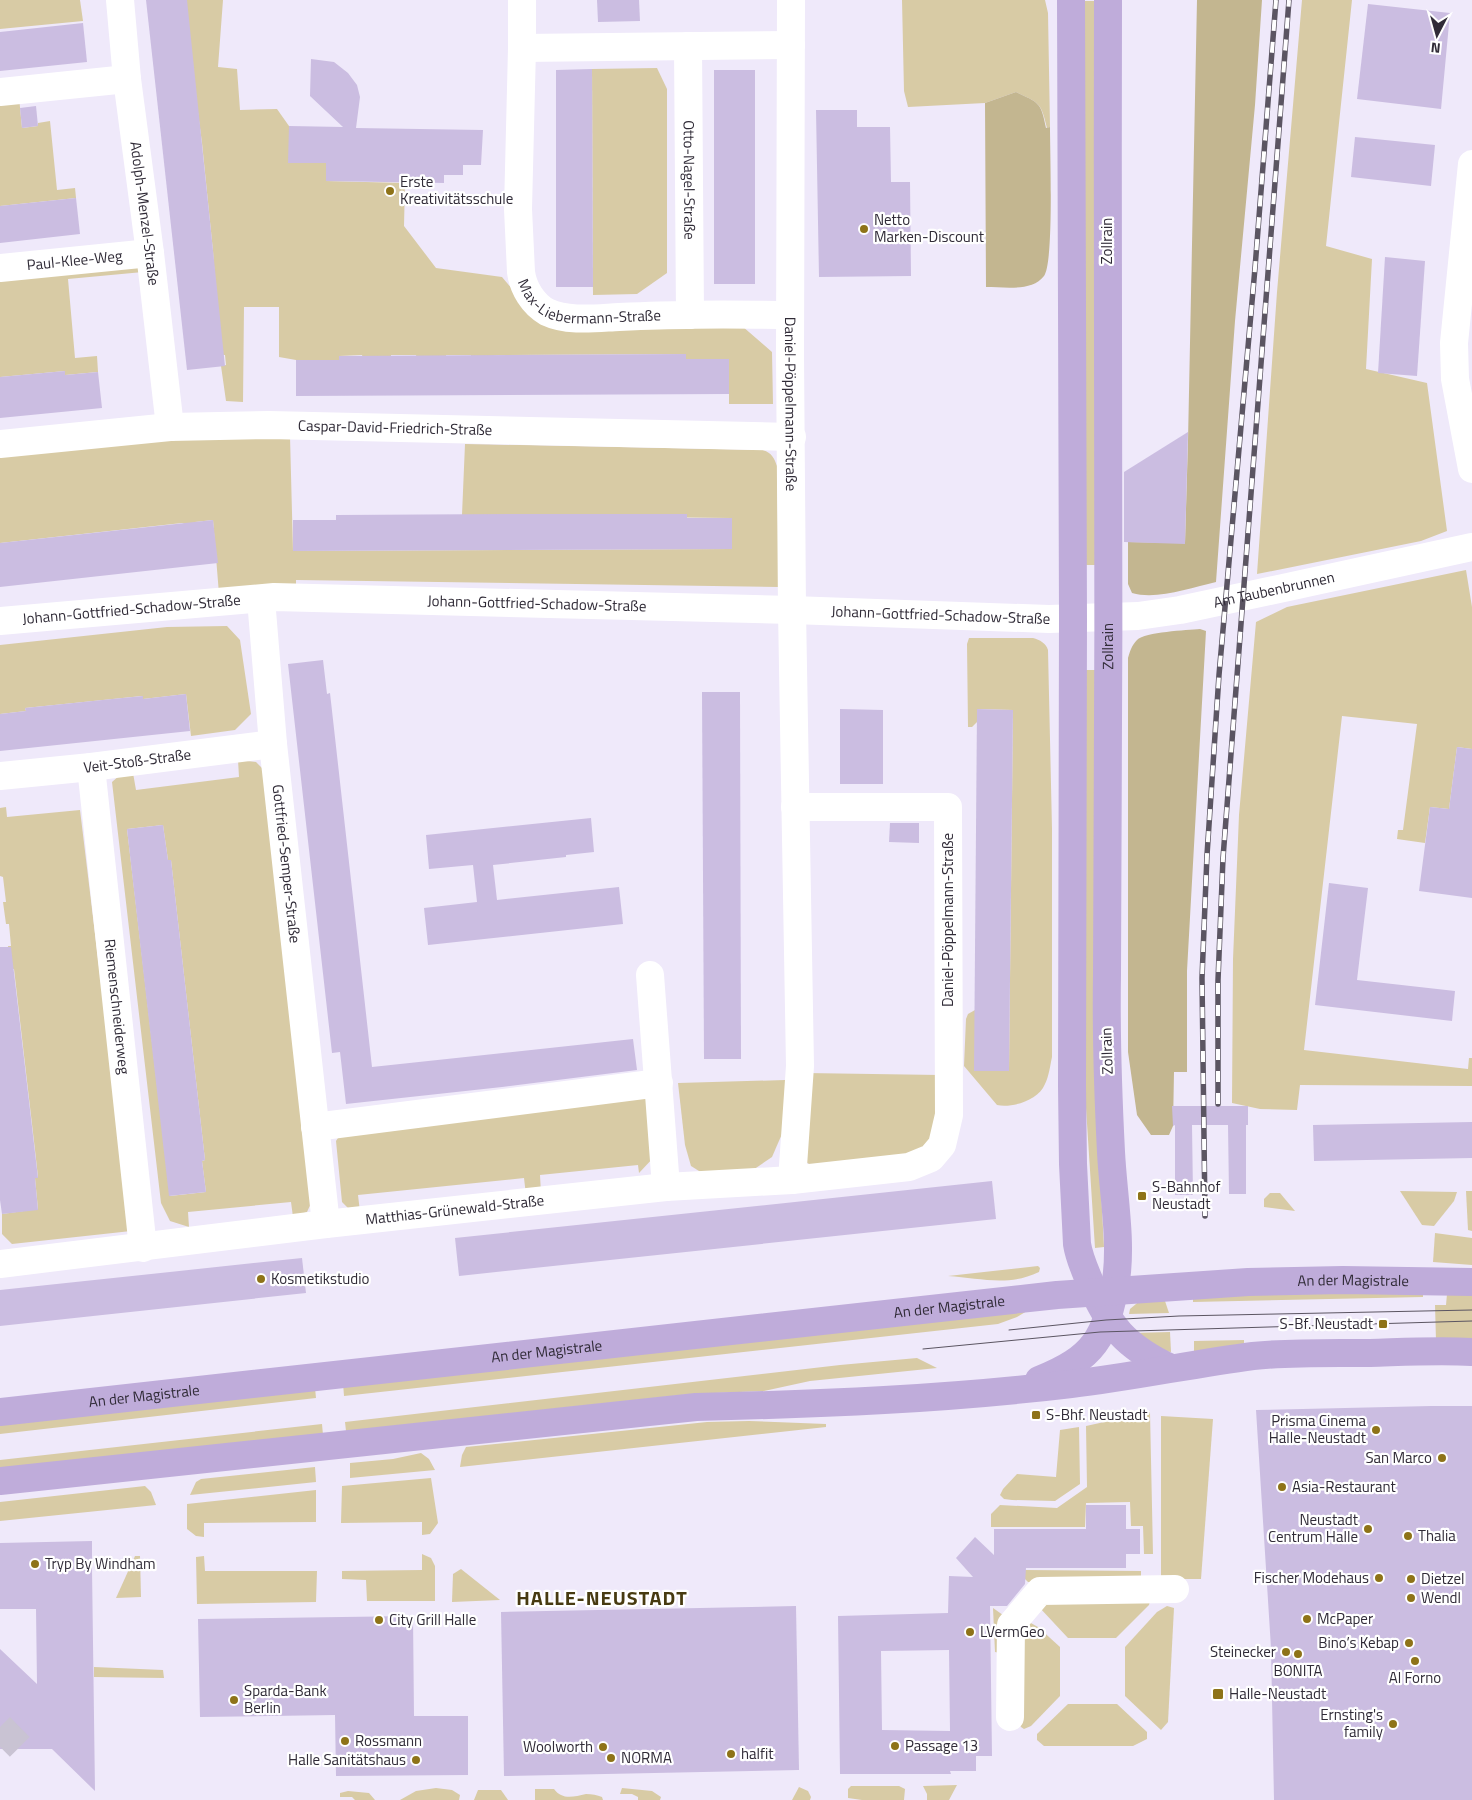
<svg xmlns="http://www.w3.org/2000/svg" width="1472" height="1800" viewBox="0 0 1472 1800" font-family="'Titillium Web',sans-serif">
  <rect width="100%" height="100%" fill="#efe9fa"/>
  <g fill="#d8cba5" fill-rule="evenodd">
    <polygon points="0,0 80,0 83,21 0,29"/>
    <polygon points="183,0 223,0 218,67 237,69 240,110 277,109 289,126 289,163 326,163 326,181 405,183 404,226 436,268 502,277 542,324 742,326 772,352 773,404 729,404 729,359 686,359 686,354 499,355 471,359 471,355 446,355 446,359 417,359 416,355 391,355 391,359 363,359 362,355 339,356 339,360 296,360 279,357 279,307 244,307 243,402 226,401 221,366 226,365 225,355 220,355 213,251 202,143"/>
    <path d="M902 0H1045L1048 13 1050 127 1047 128C1041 102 1039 103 1016 92L985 103 908 107 904 91Z"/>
    <polygon points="1302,0 1352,0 1326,246 1372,259 1366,369 1427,383 1447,531 1421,541 1257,574 1277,292"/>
    <polygon points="1082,1 1095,1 1095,565 1083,565"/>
    <polygon points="657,68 667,89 667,273 637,294 593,295 592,69"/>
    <polygon points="19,97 22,128 38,126 38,123 50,121 57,190 75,188 76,198 0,206 0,99"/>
    <polygon points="142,259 143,272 68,279 75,358 97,356 98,372 65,375 65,371 0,377 0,273"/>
    <path d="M290 436 293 551 732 549 731 518 462 515 465 444 763 450C772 453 774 458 777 466L779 587 296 580V593L219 594 213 520 195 522V527L182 523 0 543V451L129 439Z"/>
    <polygon points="1466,570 1472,607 1472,749 1457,747 1449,809 1430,807 1425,843 1397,839 1398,830 1403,830 1417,724 1342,716 1304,1050 1468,1069 1469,1058 1472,1058 1472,1086 1300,1085 1297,1110 1260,1109 1232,1103 1233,959 1239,815 1256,622 1287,607"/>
    <polygon points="227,626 240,640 251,714 235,730 191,736 186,694 143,699 142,696 25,708 26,711 0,714 0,645 167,627"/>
    <path d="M969 638H1033C1040 640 1046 643 1048 650L1052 829V1057C1050 1066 1049 1076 1045 1084 1038 1101 1012 1108 997 1105L964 1066 966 1019 968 1014 975 1010 1009 1070 1013 710 978 709V721L972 727H968L967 644Z"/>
    <polygon points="1084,670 1095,670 1099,1153 1104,1247 1095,1248 1086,1108"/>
    <path d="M238 760 256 762 265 771 313 1199 307 1212 293 1217 291 1202 188 1212 189 1227 170 1221 161 1203 112 782 120 775 133 773 136 790 239 777ZM163 825 168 860H171L205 1160 202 1161 206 1192 170 1196 127 829Z"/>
    <polygon points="6,807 7,817 80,810 131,1231 12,1244 2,1234 2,1214 38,1209 35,1178 38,1177 35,1150 14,969 11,969 8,946 11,946 9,924 6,924 3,902 6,902 3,877 0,876 0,808"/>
    <polygon points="805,1073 940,1075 945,1115 924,1152 823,1173 806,1162"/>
    <polygon points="785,1080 785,1127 772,1157 753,1170 707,1176 691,1166 685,1145 678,1083"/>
    <polygon points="640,1094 650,1103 655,1156 639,1173 638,1165 540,1175 541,1193 526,1195 524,1178 358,1195 360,1212 349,1209 342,1202 336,1141 343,1130"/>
    <polygon points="1400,1191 1457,1192 1454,1201 1434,1226 1422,1225"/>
    <polygon points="1466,1191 1472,1191 1472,1231 1468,1230"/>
    <polygon points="1270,1193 1280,1193 1295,1211 1264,1207 1264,1199"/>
    <polygon points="1435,1233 1472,1238 1472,1265 1433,1262"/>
    <path d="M1038 1266 1040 1268 1039 1272C1008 1287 980 1278 948 1276Z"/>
    <polygon points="1260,1293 1423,1293 1423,1297 1193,1302 1193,1296"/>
    <polygon points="1447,1294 1472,1295 1472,1342 1436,1341 1435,1305 1446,1305"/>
    <polygon points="1164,1298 1169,1313 1129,1314 1130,1309 1142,1299"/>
    <polygon points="1027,1311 1017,1317 998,1324 344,1396 343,1383"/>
    <polygon points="1170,1332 1171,1352 1156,1350 1134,1333"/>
    <polygon points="1244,1340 1244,1345 1194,1352 1194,1341"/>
    <polygon points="917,1358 937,1368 810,1381 764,1391 691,1394 346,1431 345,1422 840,1365"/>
    <polygon points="315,1388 316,1398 0,1434 0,1424"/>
    <polygon points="1150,1412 1153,1554 1144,1554 1143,1526 1131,1526 1130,1502 1086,1503 1085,1527 991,1527 991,1514 1000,1505 1057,1508 1087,1487 1086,1426"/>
    <polygon points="1161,1416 1213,1419 1201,1579 1161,1579"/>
    <polygon points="749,1421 826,1424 826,1427 460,1467 462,1455 466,1447 707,1422"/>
    <polygon points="322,1424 323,1435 0,1471 0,1460"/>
    <polygon points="1079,1427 1080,1484 1055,1501 1012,1500 1004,1499 1000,1495 1003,1489 1017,1474 1056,1477 1060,1430"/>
    <polygon points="421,1453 429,1459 435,1470 350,1478 350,1463 393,1459"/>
    <polygon points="315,1467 316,1482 190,1495 196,1482 201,1479"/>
    <polygon points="431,1478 438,1523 430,1534 422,1535 422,1522 341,1523 342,1486"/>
    <polygon points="145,1486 151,1492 156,1505 0,1521 0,1502"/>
    <polygon points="316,1490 316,1522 204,1523 204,1537 196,1536 187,1529 187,1504"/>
    <polygon points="422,1554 431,1558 435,1566 435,1601 367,1601 366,1580 342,1579 342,1571 422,1570"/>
    <polygon points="135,1556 140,1556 141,1597 116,1598"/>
    <polygon points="204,1556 205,1571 317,1571 316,1602 197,1604 196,1557"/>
    <polygon points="461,1569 500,1600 452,1602 453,1574"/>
    <polygon points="1025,1570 1141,1571 1141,1580 1028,1582 1021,1575"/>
    <polygon points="1048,1598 1150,1601 1149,1605 1116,1638 1068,1638 1039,1607"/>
    <polygon points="1167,1606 1174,1608 1168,1722 1161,1730 1125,1696 1125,1647 1157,1612"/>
    <polygon points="993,1608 1003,1615 1000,1653 995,1652"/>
    <polygon points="1029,1622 1038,1627 1060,1647 1060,1696 1031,1726 1024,1729 1021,1727 1018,1721 1019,1625"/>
    <polygon points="94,1667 163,1670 164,1678 94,1677"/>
    <polygon points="1068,1704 1117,1704 1147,1732 1147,1739 1133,1746 1044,1746 1037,1740 1037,1734"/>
    <polygon points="957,1785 949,1800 927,1800 927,1794 923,1786"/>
    <polygon points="851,1786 899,1786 905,1789 904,1800 862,1800 848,1798 848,1789"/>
    <polygon points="799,1787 808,1791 811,1797 810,1800 792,1800"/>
    <polygon points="436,1788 452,1790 460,1795 459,1800 400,1800 416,1791"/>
    <polygon points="622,1788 652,1791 661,1797 660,1800 638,1800 638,1797 632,1794 620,1794"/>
    <path d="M535 1789H554C562 1800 573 1797 586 1794 592 1794 597 1795 602 1797L603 1800H535Z"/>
    <polygon points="478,1790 501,1790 508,1800 474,1800"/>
    <polygon points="348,1791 369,1793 375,1800 355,1800 352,1797 340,1797 340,1793"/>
  </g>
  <g fill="#c3b690">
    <path d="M1197 0H1262L1255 105 1235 321 1216 582C1190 588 1157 600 1132 593L1128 584V542L1185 543 1188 441Z"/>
    <path d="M1016 92C1039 103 1041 102 1046 128L1050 127C1050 151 1054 263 1044 276 1032 292 1004 287 986 287L985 103Z"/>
    <path d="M1200 629 1206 631 1187 971V1072H1174L1173 1126 1169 1135H1151L1137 1115 1128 1052V658C1130 651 1132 645 1137 640 1145 632 1187 630 1200 629Z"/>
  </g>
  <g fill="#cbbde1" fill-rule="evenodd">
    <polygon points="146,0 187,0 225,366 187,370"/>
    <polygon points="597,0 639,0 640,21 598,22"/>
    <polygon points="1368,4 1450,13 1441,109 1357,99"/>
    <polygon points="83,23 87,62 0,71 0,32"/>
    <polygon points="311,59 334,62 348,73 357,85 360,97 356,128 483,130 481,165 463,165 463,175 444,175 444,183 326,181 326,163 288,163 289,126 343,127 310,96"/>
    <polygon points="592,69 593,287 556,287 556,70"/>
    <rect x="714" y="70" width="41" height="214"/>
    <polygon points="36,106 38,126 22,128 20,108"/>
    <polygon points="816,110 857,110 857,127 890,127 891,182 910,182 911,276 819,277"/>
    <polygon points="1355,137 1435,145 1431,186 1351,177"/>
    <polygon points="76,198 80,234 0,243 0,206"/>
    <polygon points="1385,257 1425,261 1417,376 1378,373"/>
    <polygon points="686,354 686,359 729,359 729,394 296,396 296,360 339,360 339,356"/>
    <polygon points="65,371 65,375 98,372 102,408 0,418 0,377"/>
    <polygon points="1188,432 1185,544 1124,542 1124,472"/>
    <polygon points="525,514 687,514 687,518 732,518 732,549 293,551 293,520 336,520 336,515"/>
    <polygon points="213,520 218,563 0,587 0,543"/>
    <polygon points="323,660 327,694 330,693 372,1067 633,1039 637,1070 502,1087 346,1104 340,1052 332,1053 288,664"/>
    <polygon points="702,692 740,692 741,1059 704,1059"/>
    <polygon points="186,694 190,731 0,751 0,714 26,711 25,708 112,699 143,696 143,699"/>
    <polygon points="840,709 883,710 883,784 840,784"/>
    <polygon points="977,709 1013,710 1009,1071 974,1071"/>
    <polygon points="1457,747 1472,749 1472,898 1419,891 1430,807 1449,809"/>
    <polygon points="591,818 594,852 566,855 566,857 493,865 497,900 619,887 623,924 428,945 424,908 477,902 473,865 429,869 426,835"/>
    <polygon points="890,823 919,823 919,843 889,842"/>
    <polygon points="163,825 168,860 171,860 205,1160 202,1161 206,1192 169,1196 127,829"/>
    <polygon points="1329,883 1368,888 1357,980 1455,991 1452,1021 1315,1005"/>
    <polygon points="0,947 11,947 38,1178 35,1178 38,1210 2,1214 0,1200"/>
    <polygon points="1172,1106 1248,1106 1248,1125 1246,1125 1246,1194 1229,1194 1228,1125 1192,1125 1193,1195 1175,1195 1175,1125 1173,1126"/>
    <polygon points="1472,1122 1472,1158 1314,1161 1313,1125"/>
    <polygon points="992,1181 996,1219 459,1276 455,1238"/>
    <polygon points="302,1258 306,1293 0,1326 0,1290"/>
    <polygon points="1431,1406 1472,1406 1472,1800 1274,1800 1271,1648 1256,1410"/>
    <path d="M1086 1505H1126V1529H1140V1554H1126V1568H1026L1025 1584 1007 1606H990L992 1756H976V1771H950L951 1774H840L838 1616 948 1613 949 1576 973 1577 956 1558 975 1537 994 1555V1529H1086ZM949 1650 950 1731 882 1730 881 1651Z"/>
    <polygon points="92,1541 92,1568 95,1791 52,1749 0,1749 0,1649 37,1684 36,1609 0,1609 0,1543"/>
    <polygon points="796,1606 799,1770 504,1776 501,1612"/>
    <polygon points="413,1616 414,1716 468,1716 468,1775 336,1776 335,1715 200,1717 198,1619"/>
  </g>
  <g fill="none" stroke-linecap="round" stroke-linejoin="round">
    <polyline stroke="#c9c3d3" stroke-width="28" stroke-dasharray="28 14" stroke-linecap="butt" points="0,1727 22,1749"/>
    <g stroke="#fff" stroke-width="28">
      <path id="s1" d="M120 0 127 79 150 253 170 427"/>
      <path id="s2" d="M522 0V48L518 209 521 272C523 288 533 304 547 312 568 322 597 318 619 317 642 316 665 315 687 315 722 314 756 315 790 315"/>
      <path id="s3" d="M791 0 790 356 792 610 800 1066 792 1180"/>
      <path id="s4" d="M688 46 690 315"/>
      <polyline points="522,48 791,45"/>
      <polyline points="0,92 127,79"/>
      <polyline points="1472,164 1454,343 1455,379 1472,469"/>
      <path id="s5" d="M0 268 150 253"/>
      <path id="s6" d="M0 444 170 427 269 425 792 437"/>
      <path id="s7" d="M261 599 273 744 326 1224"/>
      <path id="s8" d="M0 621 274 597 792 610 1049 619 1138 616 1180 610 1288 587 1472 547"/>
      <path id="s9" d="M91 767 143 1248"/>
      <path id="s10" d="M0 776 91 767 273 744"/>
      <polyline points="650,975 666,1187"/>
      <polyline points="315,1127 659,1083"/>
      <path id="s11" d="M0 1264 326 1224 666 1187 792 1180 909 1167 931 1158 942 1145 949 1115 948 807H795"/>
      <polyline points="1010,1717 1011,1625 1040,1591 1175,1589"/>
    </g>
    <g stroke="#bfacda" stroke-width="28">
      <path d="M1071 0 1073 618 1072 1086 1073 1164 1077 1244C1079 1257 1084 1268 1089 1280 1108 1326 1126 1347 1171 1368"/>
      <path id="s12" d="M1039 1380C1094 1358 1106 1338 1116 1280 1122 1241 1113 1193 1111 1152 1108 1093 1106 1034 1107 975 1110 650 1107 325 1108 0"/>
      <path id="s13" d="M0 1412 1057 1295 1248 1282 1343 1280 1472 1282"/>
      <path d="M0 1481 696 1407C822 1404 947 1399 1071 1384 1132 1377 1192 1364 1253 1356 1292 1352 1331 1353 1370 1353 1404 1352 1438 1350 1472 1352"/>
    </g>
    <g stroke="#5b5562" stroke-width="1">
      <polyline points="1009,1330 1106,1320 1179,1316 1472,1310"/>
      <polyline points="923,1349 1100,1332 1472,1321"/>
    </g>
    <defs>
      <g id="rail">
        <polyline points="1218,1104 1218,980 1223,858 1289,0"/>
        <polyline points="1205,1216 1202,978 1207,855 1219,675 1255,268 1276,0"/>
      </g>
    </defs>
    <use href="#rail" stroke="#5b5562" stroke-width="5.5"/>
    <use href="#rail" stroke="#fff" stroke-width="4" stroke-dasharray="11" stroke-linecap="butt"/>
  </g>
  <g fill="#8e7318" stroke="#fff" stroke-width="2">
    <circle cx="390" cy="191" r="5"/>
    <circle cx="864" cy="229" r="5"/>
    <rect x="1137" y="1191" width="10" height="10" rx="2.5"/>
    <circle cx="261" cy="1279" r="5"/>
    <rect x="1378" y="1319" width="10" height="10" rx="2.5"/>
    <rect x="1031" y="1410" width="10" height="10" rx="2.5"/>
    <circle cx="1376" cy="1430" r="5"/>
    <circle cx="1442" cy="1458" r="5"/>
    <circle cx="1282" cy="1487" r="5"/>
    <circle cx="1368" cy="1529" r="5"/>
    <circle cx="1408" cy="1536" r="5"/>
    <circle cx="35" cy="1564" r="5"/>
    <circle cx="1379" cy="1578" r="5"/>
    <circle cx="1411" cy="1579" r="5"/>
    <circle cx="1411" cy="1598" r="5"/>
    <circle cx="1307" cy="1619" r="5"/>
    <circle cx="379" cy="1620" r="5"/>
    <circle cx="970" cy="1632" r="5"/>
    <circle cx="1409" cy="1643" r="5"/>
    <circle cx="1286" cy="1652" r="5"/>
    <circle cx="1298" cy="1654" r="5"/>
    <circle cx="1415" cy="1661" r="5"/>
    <rect x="1212" y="1688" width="12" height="12" rx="2.5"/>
    <circle cx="234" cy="1700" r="5"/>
    <circle cx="1393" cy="1724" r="5"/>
    <circle cx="345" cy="1741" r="5"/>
    <circle cx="895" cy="1746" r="5"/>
    <circle cx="603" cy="1747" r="5"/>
    <circle cx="731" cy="1754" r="5"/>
    <circle cx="611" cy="1758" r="5"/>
    <circle cx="416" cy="1760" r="5"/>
  </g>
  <g text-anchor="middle" stroke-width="4.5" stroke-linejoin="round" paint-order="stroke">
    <g font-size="15" fill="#302b37" stroke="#fff">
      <text dy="5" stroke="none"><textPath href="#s4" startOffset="134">Otto-Nagel-Straße</textPath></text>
      <text dy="5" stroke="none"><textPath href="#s1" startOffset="215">Adolph-Menzel-Straße</textPath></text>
      <text transform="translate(1107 241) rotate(-90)" y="5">Zollrain</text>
      <text dy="5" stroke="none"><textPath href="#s5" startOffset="75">Paul-Klee-Weg</textPath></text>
      <text dy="5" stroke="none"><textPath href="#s2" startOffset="358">Max-Liebermann-Straße</textPath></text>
      <text dy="5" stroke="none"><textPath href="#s3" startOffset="404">Daniel-Pöppelmann-Straße</textPath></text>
      <text dy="5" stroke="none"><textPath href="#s6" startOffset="396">Caspar-David-Friedrich-Straße</textPath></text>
      <text dy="5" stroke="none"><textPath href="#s8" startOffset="1278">Am Taubenbrunnen</textPath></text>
      <text dy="5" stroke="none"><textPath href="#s8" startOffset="538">Johann-Gottfried-Schadow-Straße</textPath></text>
      <text dy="5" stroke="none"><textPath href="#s8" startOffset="132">Johann-Gottfried-Schadow-Straße</textPath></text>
      <text dy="5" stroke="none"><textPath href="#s8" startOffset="942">Johann-Gottfried-Schadow-Straße</textPath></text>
      <text dy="5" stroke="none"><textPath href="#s12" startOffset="769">Zollrain</textPath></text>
      <text dy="5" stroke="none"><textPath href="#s10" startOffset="138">Veit-Stoß-Straße</textPath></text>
      <text dy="5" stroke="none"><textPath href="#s7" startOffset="266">Gottfried-Semper-Straße</textPath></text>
      <text transform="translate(948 920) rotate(-90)" y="5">Daniel-Pöppelmann-Straße</text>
      <text dy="5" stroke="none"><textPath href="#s9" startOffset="241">Riemenschneiderweg</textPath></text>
      <text transform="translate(1107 1051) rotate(-92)" y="5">Zollrain</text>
      <text dy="5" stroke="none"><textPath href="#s11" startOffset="458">Matthias-Grünewald-Straße</textPath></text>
      <text dy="5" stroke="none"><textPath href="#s13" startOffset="1360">An der Magistrale</textPath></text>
      <text dy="5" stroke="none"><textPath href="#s13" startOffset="955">An der Magistrale</textPath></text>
      <text dy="5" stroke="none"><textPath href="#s13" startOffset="550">An der Magistrale</textPath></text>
      <text dy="5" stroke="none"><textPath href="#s13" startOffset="145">An der Magistrale</textPath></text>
    </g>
    <g font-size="15" fill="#302b37" stroke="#fff" text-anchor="start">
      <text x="400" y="187">Erste<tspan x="400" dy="17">Kreativitätsschule</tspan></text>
      <text x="874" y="225">Netto<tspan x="874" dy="17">Marken-Discount</tspan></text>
      <text x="1152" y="1192">S-Bahnhof<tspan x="1152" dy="17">Neustadt</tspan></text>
      <text x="271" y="1284">Kosmetikstudio</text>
      <text x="1373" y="1329" text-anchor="end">S-Bf. Neustadt</text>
      <text x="1046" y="1420">S-Bhf. Neustadt</text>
      <text x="1366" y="1426" text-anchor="end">Prisma Cinema<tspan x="1366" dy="17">Halle-Neustadt</tspan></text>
      <text x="1432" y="1463" text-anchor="end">San Marco</text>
      <text x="1292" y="1492">Asia-Restaurant</text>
      <text x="1358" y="1525" text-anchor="end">Neustadt<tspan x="1358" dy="17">Centrum Halle</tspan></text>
      <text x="1418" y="1541">Thalia</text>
      <text x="45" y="1569">Tryp By Windham</text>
      <text x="1369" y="1583" text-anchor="end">Fischer Modehaus</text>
      <text x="1421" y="1584">Dietzel</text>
      <text x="1421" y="1603">Wendl</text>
      <text x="1317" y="1624">McPaper</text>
      <text x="389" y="1625">City Grill Halle</text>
      <text x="980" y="1637">LVermGeo</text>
      <text x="1399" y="1648" text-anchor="end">Bino’s Kebap</text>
      <text x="1276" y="1657" text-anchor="end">Steinecker</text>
      <text x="1298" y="1676" text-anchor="middle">BONITA</text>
      <text x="1415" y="1683" text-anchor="middle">Al Forno</text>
      <text x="244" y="1696">Sparda-Bank<tspan x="244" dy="17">Berlin</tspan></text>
      <text x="1229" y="1699">Halle-Neustadt</text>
      <text x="1383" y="1720" text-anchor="end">Ernsting's<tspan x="1383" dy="17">family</tspan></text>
      <text x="355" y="1746">Rossmann</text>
      <text x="905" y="1751">Passage 13</text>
      <text x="593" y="1752" text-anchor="end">Woolworth</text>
      <text x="741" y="1759">halfit</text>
      <text x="621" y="1763">NORMA</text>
      <text x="406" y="1765" text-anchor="end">Halle Sanitätshaus</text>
    </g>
    <g font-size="20" font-weight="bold" letter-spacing="1" fill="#473a11" stroke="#fff">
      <text x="602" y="1605">HALLE-NEUSTADT</text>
    </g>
  </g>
  <g transform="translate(1437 35) rotate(186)" stroke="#ffffff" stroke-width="4" paint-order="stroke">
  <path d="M0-4L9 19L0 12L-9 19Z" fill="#302b37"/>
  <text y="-8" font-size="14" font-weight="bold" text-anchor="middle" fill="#302b37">N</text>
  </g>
</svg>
